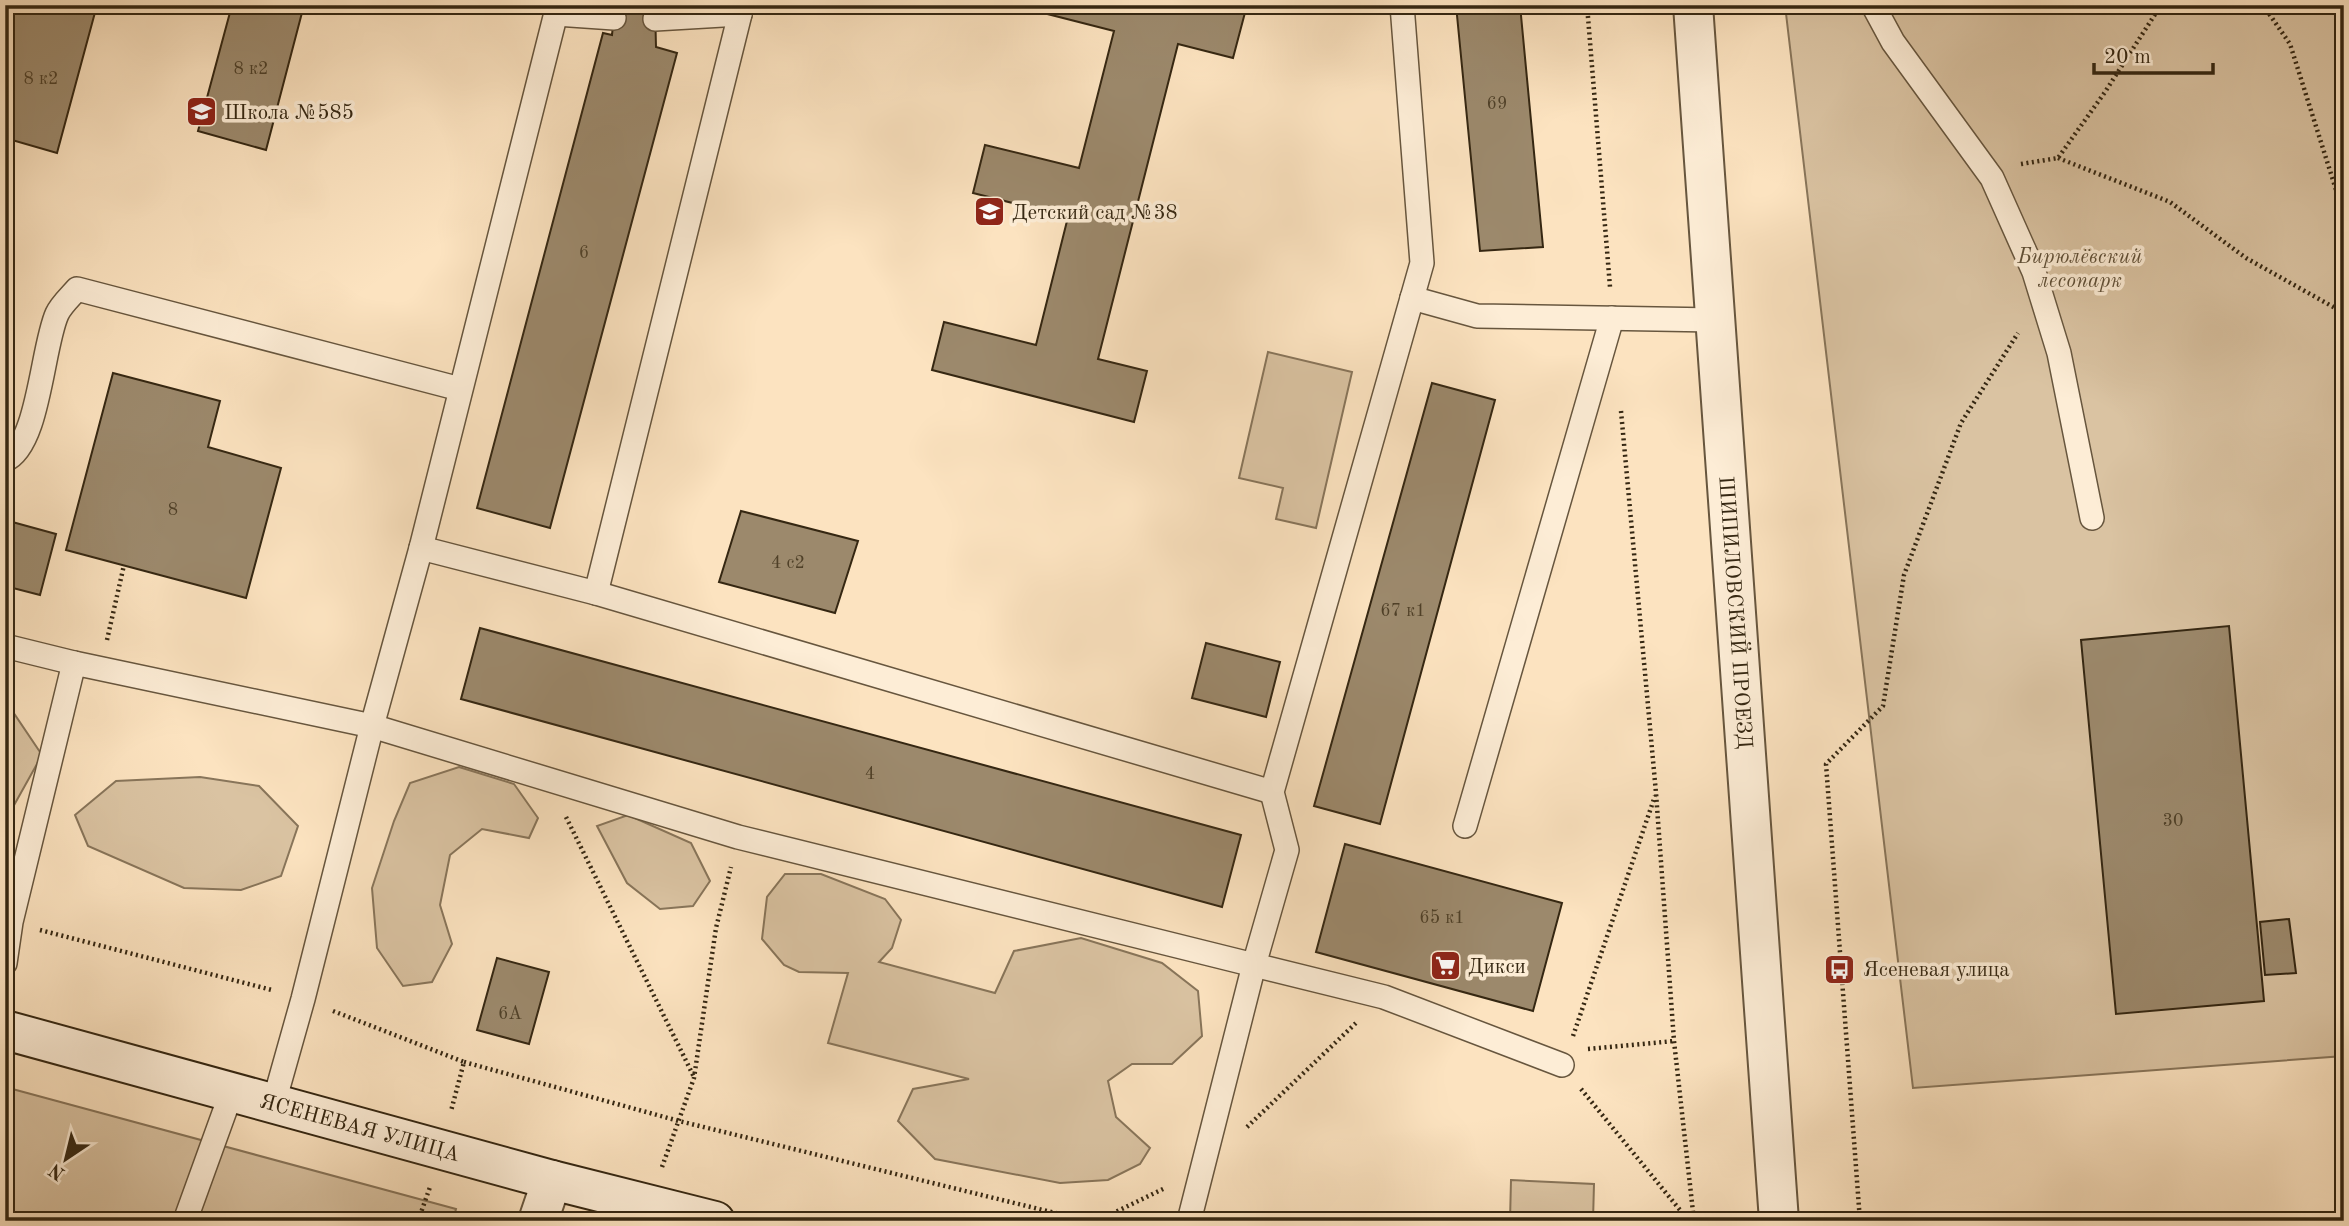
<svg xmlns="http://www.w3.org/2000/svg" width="2349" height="1226" viewBox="0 0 2349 1226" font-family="'Old Standard TT',serif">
  <rect width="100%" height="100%" fill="#fce3c0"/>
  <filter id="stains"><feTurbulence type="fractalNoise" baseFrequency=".00286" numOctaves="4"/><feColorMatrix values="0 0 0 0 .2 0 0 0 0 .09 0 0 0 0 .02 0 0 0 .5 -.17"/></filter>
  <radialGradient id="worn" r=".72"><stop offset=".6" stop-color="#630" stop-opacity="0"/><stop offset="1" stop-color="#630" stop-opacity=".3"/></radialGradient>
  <g fill="#dac3a2" stroke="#88755a" stroke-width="2">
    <polygon points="1785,5 2344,5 2344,1056 1913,1088"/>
    <polygon points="1268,352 1352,372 1316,528 1276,519 1283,488 1239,478"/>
    <polygon points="5,704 11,709 42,755 8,816 5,816"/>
    <polygon points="459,767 514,784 538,818 529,838 482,829 450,855 440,905 452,944 432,982 403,986 377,948 372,888 394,821 410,783"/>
    <polygon points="200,777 259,786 298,826 281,876 241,890 184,888 88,846 75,815 116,781"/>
    <polygon points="628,815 691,843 710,881 693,906 660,909 627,883 597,826"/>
    <polygon points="785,874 821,874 885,899 901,920 892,948 879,962 995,993 1014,951 1081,938 1162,963 1198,991 1202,1036 1172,1064 1132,1064 1108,1081 1116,1117 1150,1148 1140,1164 1108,1180 1060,1183 935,1159 898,1121 913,1089 969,1079 828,1043 848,973 799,972 784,965 762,939 767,897"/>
    <polygon points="5,1087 456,1209 453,1221 5,1221"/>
    <polygon points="1511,1180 1594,1184 1593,1221 1510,1221"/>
  </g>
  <g fill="#9c896c" stroke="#352712" stroke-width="2">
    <polygon points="9,5 97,5 57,153 5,138 5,18"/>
    <polygon points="232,5 304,5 266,150 198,131"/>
    <polygon points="615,5 655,5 656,47 677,53 550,528 477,508 603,33 612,35"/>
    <polygon points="1021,5 1247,5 1233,58 1178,44 1098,359 1147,371 1134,422 932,370 944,322 1036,345 1068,217 973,193 985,145 1079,168 1114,31 1020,7"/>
    <polygon points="1456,5 1520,5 1543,247 1480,251"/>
    <polygon points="113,373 220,401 208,447 281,468 246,598 66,550"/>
    <polygon points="1432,383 1495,400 1380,824 1314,806"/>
    <polygon points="741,511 858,541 835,613 719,582"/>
    <polygon points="5,520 56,534 40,595 5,586"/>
    <polygon points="2229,626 2264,1001 2116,1014 2081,640"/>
    <polygon points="480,628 1241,835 1222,907 461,699"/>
    <polygon points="1206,643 1280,662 1266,717 1192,698"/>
    <polygon points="1345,844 1562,903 1533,1011 1316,952"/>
    <polygon points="2289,919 2296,973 2265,975 2260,922"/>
    <polygon points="497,958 549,972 529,1044 477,1030"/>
  </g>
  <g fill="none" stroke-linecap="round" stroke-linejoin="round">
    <defs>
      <g id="service">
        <polyline points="1402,5 1422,263 1272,792 1287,850 1254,965 1384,997 1562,1065"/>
        <polyline points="1873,5 1893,42 1992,178 2034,272 2059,353 2092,518"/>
        <polyline points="556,14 614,18"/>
        <polyline points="655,19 740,14"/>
        <polyline points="1412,298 1477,316 1715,320"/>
        <path d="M5 460C39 446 42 347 57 314 61 305 71 296 77 289L460 389"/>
        <polyline points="421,548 596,593 740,14 738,5"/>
        <polyline points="596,593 1272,792"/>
        <polyline points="5,646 74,663"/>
        <polyline points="1465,826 1612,318"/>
        <polyline points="5,963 11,922 74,663 372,726 738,837 1254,965 1189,1221"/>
        <polyline points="274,1102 303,999 372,726 421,548 558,5"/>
        <polyline points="185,1221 232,1091"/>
      </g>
      <g id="tertiary">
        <path id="s1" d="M1693 5 1779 1221"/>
        <polyline points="538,1221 552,1180"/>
      </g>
      <g id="secondary">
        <path id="s2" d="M5 1030 552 1180 715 1221"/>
      </g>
    </defs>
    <use href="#service" stroke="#67563e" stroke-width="26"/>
    <use href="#tertiary" stroke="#67563e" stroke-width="42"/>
    <use href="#secondary" stroke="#352712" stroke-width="42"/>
    <g stroke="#352712" stroke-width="4.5" stroke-dasharray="2 3.5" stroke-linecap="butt">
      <polyline points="1587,5 1610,287"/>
      <polyline points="2263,5 2290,44 2344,215"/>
      <polyline points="2058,158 2170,202 2246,258 2344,313"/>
      <polyline points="2021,164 2058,158 2105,92 2161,5"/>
      <polyline points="1621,411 1656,793 1674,1041 1694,1221"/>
      <polyline points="107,640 124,565"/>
      <polyline points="566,817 694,1077"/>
      <polyline points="40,930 272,990"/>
      <polyline points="333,1011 464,1062 451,1111"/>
      <polyline points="1573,1036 1655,796"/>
      <polyline points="1588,1049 1674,1041"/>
      <polyline points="464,1062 679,1121 1088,1221"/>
      <polyline points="1581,1089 1689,1221"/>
      <polyline points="1247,1127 1357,1022"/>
      <polyline points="662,1167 694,1078 716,928 731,867"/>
      <polyline points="418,1221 430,1187"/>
      <polyline points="1097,1221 1165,1188"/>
      <polyline points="1860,1221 1826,764 1883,706 1904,575 1961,423 2018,333"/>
    </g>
    <use href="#service" stroke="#fdedd6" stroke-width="23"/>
    <use href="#tertiary" stroke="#fdedd6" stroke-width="38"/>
    <use href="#secondary" stroke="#fdedd6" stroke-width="38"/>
  </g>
  <defs>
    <symbol id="school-square" viewBox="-11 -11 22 22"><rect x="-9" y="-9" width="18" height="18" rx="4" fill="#8f2418" stroke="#fdedd6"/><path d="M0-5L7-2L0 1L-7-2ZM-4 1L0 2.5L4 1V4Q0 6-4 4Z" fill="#fff"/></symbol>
    <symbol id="supermarket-square" viewBox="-11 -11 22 22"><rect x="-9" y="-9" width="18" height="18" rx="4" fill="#8f2418" stroke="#fdedd6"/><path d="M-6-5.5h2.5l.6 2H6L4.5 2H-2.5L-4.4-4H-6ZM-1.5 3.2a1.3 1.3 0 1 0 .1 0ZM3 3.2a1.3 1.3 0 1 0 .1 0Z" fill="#fff"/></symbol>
    <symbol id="bus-square" viewBox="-11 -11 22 22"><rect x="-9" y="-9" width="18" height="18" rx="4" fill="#8f2418" stroke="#fdedd6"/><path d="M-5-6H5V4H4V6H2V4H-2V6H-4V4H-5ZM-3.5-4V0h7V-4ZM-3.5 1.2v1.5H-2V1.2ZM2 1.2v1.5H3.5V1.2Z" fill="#fff"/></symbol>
  </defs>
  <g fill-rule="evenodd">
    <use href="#school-square" x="184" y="94" width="35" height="35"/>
    <use href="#school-square" x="972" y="194" width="35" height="35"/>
    <use href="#supermarket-square" x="1428" y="948" width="35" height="35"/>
    <use href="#bus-square" x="1822" y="952" width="35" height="35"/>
  </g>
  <g text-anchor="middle" stroke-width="7" stroke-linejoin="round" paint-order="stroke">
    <g font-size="18" fill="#4f4028">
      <text x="251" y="74">8 к2</text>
      <text x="41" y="84">8 к2</text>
      <text x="1497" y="109">69</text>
      <text x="584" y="258">6</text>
      <text x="173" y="515">8</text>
      <text x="788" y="568">4 с2</text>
      <text x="1403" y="616">67 к1</text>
      <text x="870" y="779">4</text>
      <text x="2173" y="826">30</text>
      <text x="1442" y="923">65 к1</text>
      <text x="510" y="1019">6А</text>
    </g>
    <g font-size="21" fill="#352712" stroke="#fdedd6" text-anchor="start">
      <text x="224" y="119">Школа №585</text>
      <text x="1012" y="219">Детский сад №38</text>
      <text x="1468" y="973">Дикси</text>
      <text x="1863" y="976">Ясеневая улица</text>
    </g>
    <g font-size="21" font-style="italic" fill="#5e4e36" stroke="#fdedd6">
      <text x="2080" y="263">Бирюлёвский<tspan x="2080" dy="24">лесопарк</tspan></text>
    </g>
    <g font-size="21" fill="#352712" stroke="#fdedd6">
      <text dy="7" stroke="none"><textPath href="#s1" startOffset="609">ШИПИЛОВСКИЙ ПРОЕЗД</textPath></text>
      <text dy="7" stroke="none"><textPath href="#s2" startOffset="368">ЯСЕНЕВАЯ УЛИЦА</textPath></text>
    </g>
  </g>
  <rect width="2349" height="1226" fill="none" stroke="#fce3c0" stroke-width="28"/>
  <rect x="7" y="7" width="2335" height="1212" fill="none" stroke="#352712" stroke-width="3.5"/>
  <rect x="14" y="14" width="2321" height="1198" fill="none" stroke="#352712" stroke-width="2"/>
  <g transform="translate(66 1159) rotate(215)" stroke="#fdedd6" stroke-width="5" paint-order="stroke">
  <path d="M0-5L12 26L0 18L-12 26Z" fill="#352712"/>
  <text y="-10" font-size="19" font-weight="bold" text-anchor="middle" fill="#352712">N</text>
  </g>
  <path d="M2094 63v10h119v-10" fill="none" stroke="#352712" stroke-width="3.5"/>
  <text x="2104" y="63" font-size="21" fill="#352712" stroke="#fdedd6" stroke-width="5" paint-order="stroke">20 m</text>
  <rect width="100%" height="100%" filter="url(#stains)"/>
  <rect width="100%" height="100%" fill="url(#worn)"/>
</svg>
